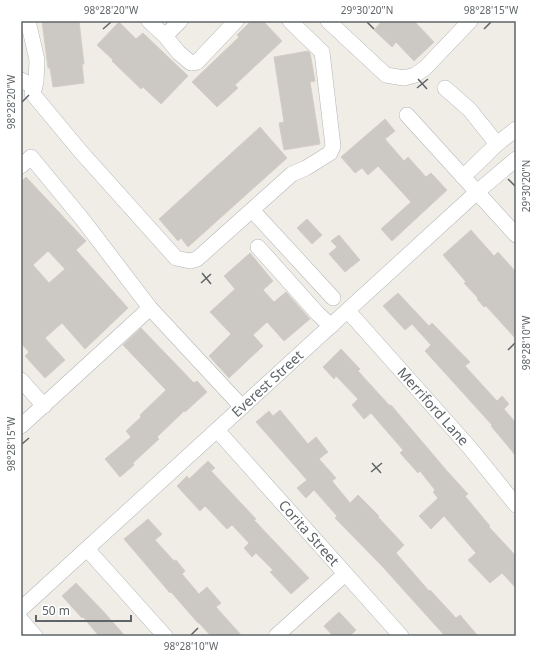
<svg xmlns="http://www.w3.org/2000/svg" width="537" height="657" viewBox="0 0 537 657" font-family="'Noto Sans',sans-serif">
  <rect width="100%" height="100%" fill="#f0ede7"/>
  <g fill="#ccc8c4" stroke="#d5cdc5" fill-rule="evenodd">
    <polygon points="42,21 79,21 84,64 82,64 84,83 53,87 50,68 48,68"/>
    <polygon points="251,21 263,21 282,41 235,85 238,88 217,107 192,82 239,37 237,35"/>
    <polygon points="382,21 414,21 434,42 414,61 396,42 392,47 374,30"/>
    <polygon points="119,22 136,39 143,33 188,76 161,104 143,87 141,89 112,61 113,60 97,45"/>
    <polygon points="308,51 310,53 315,81 310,82 320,144 284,150 279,123 284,122 274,57"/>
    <polygon points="385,119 395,131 385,139 404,161 408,157 426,177 431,173 447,190 392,241 381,229 411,202 378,166 368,175 362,168 355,173 341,157"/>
    <polygon points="260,127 287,158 188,247 181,238 178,241 159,219"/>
    <path d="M26 177 86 241 76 250 128 308 85 349 62 323 45 338 65 360 45 378 25 356 29 352 21 343V182ZM48 251 65 269 49 283 33 265Z"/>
    <polygon points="307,219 322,235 312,244 297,228"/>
    <polygon points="471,230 494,256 498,252 516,272 516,339 486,306 484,307 477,299 478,298 464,283 466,282 443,255"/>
    <polygon points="339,235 360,260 345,272 329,254 337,247 331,241"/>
    <polygon points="250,253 273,281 263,290 274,302 286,292 310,319 284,341 267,322 253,335 263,346 229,378 209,356 231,334 210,312 235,289 224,276"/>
    <polygon points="398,293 429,326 432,323 470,362 465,366 497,401 502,396 509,404 504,409 516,423 516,456 491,426 492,425 425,351 431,345 412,324 405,330 383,306"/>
    <polygon points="141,328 194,383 197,381 207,392 185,412 184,411 157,437 159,439 133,463 134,465 120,477 105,459 131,437 126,431 141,417 140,415 166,390 123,345"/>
    <polygon points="341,349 360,369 358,371 390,406 391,405 447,471 468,494 465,496 490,526 489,527 516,556 516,588 502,573 490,583 468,560 476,553 444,516 431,529 419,516 438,498 433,492 435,490 420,471 418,473 400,453 403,450 371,413 364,419 352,405 358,399 336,376 334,379 323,367"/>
    <polygon points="280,410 308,444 316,437 328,452 319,459 336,478 332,481 350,503 358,495 379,516 378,517 404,545 396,553 429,591 430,590 456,618 460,615 478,636 445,636 408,595 382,566 335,518 337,516 314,490 306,498 297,488 307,480 256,422 269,411 273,416"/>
    <polygon points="208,461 215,468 211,471 256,519 254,520 309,578 291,594 270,572 273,570 256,553 252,557 244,548 249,543 232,525 227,529 205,506 200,511 177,486 187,476 189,479"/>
    <polygon points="148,519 162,534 155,540 174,561 176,560 185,571 182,574 199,594 207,587 221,603 216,607 242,636 211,636 199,623 198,623 171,592 170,593 124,539"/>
    <polygon points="76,583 103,611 125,636 99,636 83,617 82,618 62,596"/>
    <polygon points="339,612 356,630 350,636 333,636 324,626"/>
  </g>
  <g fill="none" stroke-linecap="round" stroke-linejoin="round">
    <defs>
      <g id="minor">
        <polyline points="28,21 37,60 36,82 32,93 81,152 176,258 190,261 197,259 292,174 306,168 330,153 333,146 322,52 290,21"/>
        <polyline points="149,21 165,36"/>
        <polyline points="180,21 165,36 179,53 191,63 197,62 236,21"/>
        <polyline points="328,21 386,75 404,78 415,75 425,68 470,21"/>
        <polyline points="21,80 35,87"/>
        <polyline points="445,88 470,110 497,144"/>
        <polyline points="407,115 516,235"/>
        <polyline points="21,166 31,157 83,220 150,308 21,426"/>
        <polyline points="463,177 497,144 516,129"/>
        <polyline points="252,210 333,298"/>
        <polyline points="258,247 318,314 331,326"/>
        <polyline points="150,308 242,407"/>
        <path id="s1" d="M348 311 470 448 516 505"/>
        <polyline points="21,380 44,406"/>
        <path id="s2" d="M217 430 401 636"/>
        <polyline points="87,549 165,636"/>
        <path id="s3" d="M21 609 477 192 516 159"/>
        <polyline points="21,620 35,636"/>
        <polyline points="276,636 345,574"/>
      </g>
    </defs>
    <use href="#minor" stroke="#b2b6b9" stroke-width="16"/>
    <use href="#minor" stroke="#fff" stroke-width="15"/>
  </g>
  <path fill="none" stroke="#5e6467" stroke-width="1.5" d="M367 22 374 29M103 29 111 22M484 29 491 22M418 79 427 89M417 88 428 79M22 102 29 95M508 179 515 186M202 273 211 284M201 283 211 274M508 350 515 343M22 444 29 438M372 463 381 473M371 472 382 463M191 635 198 628"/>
  <g text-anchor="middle" stroke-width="4" stroke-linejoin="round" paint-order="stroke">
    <g font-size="14" fill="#5e6467" stroke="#fff">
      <text dy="5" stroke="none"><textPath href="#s3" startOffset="334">Everest Street</textPath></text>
      <text dy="5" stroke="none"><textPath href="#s1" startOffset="128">Merriford Lane</textPath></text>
      <text dy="5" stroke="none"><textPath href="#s2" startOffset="138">Corita Street</textPath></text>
    </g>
  </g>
  <rect width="537" height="657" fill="none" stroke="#ffffff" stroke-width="44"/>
  <path d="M36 615v6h95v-6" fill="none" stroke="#5e6467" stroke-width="2"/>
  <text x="42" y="615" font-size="12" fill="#5e6467" stroke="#ffffff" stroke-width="3" paint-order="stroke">50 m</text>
  <rect x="22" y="22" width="493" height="613" fill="none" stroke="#5e6467" stroke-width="1.5"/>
  <g font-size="10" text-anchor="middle" fill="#5e6467">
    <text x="111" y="14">98°28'20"W</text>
    <text x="367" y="14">29°30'20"N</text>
    <text x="491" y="14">98°28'15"W</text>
    <text transform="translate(11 102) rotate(-90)" y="4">98°28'20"W</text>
    <text transform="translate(526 186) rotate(-90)" y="4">29°30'20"N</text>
    <text transform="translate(526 343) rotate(-90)" y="4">98°28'10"W</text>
    <text transform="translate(11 444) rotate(-90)" y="4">98°28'15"W</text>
    <text x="191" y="650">98°28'10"W</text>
  </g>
</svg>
